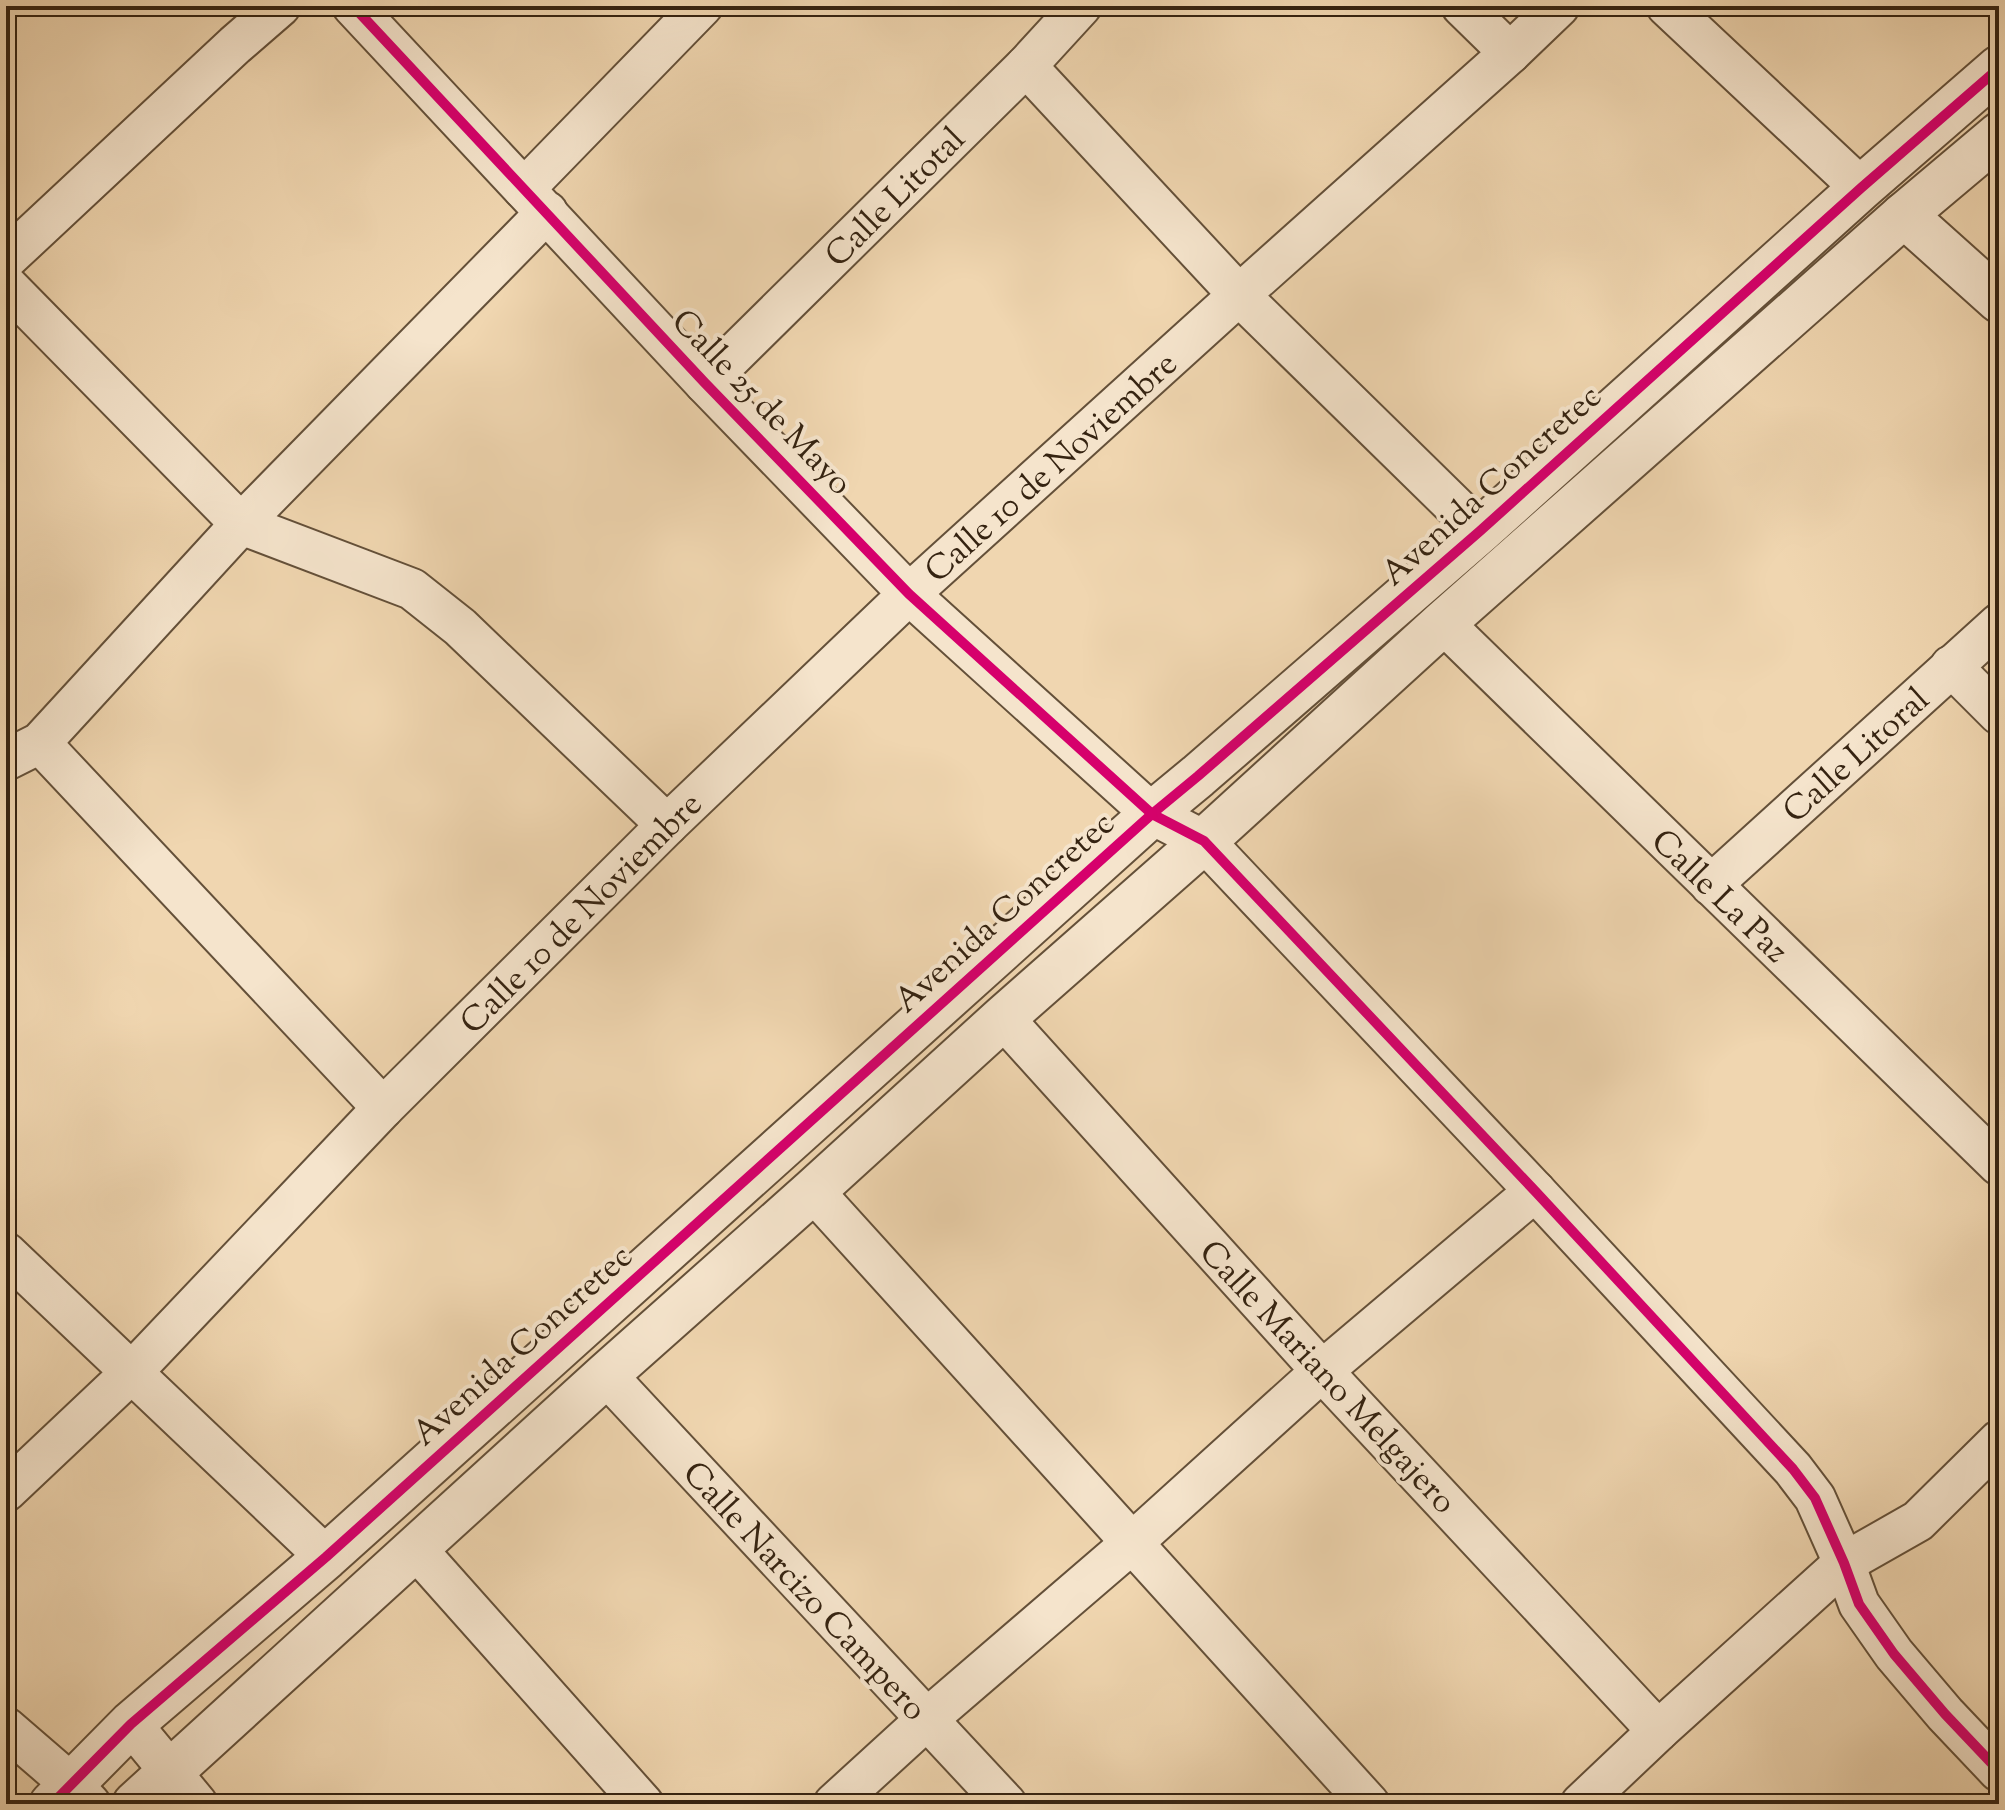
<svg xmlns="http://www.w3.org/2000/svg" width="2005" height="1810" viewBox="0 0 2005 1810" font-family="'Sorts Mill Goudy',serif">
  <rect width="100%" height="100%" fill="#f0d6b0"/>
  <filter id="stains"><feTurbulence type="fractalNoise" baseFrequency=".0025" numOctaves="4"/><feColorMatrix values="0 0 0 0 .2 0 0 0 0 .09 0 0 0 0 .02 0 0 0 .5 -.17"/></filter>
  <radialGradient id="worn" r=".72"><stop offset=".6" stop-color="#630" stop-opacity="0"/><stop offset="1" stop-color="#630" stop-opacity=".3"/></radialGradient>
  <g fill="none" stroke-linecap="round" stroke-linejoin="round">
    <defs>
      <g id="minor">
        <polyline points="353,6 705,383 909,594 1152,814 1204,841 1535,1191 1793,1469 1815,1498 1844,1563 1859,1604 1894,1654 1945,1714 1999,1771"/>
        <polyline points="1462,6 1510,53"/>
        <polyline points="1667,6 1861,188"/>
        <polyline points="1026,66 1239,295 1480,531"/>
        <polyline points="524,189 702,6"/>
        <polyline points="6,259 235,45 280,6"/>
        <polyline points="6,285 241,524 412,589 460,627 667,825"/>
        <polyline points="705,383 1026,66 1081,6"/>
        <polyline points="1443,623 1999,1165"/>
        <polyline points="1951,666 1999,714"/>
        <polyline points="40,743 383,1108"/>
        <polyline points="6,760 40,743 241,524 547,212"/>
        <polyline points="1711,885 1999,624"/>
        <polyline points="1003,1018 1322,1371 1658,1731"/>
        <polyline points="813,1191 1369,1804"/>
        <polyline points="6,1253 326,1557"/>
        <polyline points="606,1375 1006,1804"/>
        <polyline points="6,1491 131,1373 383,1108 667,825 909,594 1239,295 1510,53 1559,6"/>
        <polyline points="415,1548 643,1804"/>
        <polyline points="131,1724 197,1804"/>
        <polyline points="6,1728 72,1785 90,1804"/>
        <polyline points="834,1804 926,1720 1133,1542 1322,1371 1535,1191"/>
        <polyline points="1581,1804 1658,1731 1844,1563 1918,1521 1999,1441"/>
      </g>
      <g id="tertiary">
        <polyline points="1904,215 1999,300"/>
        <polyline points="52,1804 131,1724 326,1557 1152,814 1198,776 1480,531 1861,188 1999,68"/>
        <polyline points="135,1804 606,1375 813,1191 1003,1018 1204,841 1443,623 1904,215 1999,135"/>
      </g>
    </defs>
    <use href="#minor" stroke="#645039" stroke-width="44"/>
    <use href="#tertiary" stroke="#645039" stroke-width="48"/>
    <use href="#minor" stroke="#f5e4cc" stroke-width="40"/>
    <use href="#tertiary" stroke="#f5e4cc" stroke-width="44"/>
    <defs>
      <g id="cycleway">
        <polyline points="353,6 705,383 909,594 1152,814 1204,841 1535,1191 1793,1469 1815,1498 1844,1563 1859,1604 1894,1654 1945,1714 1999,1771"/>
        <polyline points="52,1804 131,1724 326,1557 1152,814 1198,776 1480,531 1861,188 1999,68"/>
      </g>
    </defs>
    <use href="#cycleway" stroke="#f5e4cc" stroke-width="15"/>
    <use href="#cycleway" stroke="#d6006c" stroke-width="10"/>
  </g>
  <g text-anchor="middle" stroke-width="8" stroke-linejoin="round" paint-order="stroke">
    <g font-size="34" fill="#352311" stroke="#f5e4cc">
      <text transform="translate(894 196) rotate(-45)" y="12">Calle Litotal</text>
      <text transform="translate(763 401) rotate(46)" y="12">Calle 25 de Mayo</text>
      <text transform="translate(1050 466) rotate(-42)" y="12">Calle 10 de Noviembre</text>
      <text transform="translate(1490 484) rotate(-42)" y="12">Avenida Concretec</text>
      <text transform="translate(1855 754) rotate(-42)" y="12">Calle Litoral</text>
      <text transform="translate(1721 895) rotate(44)" y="12">Calle La Paz</text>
      <text transform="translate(1003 911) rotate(-42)" y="12">Avenida Concretec</text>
      <text transform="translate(580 912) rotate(-45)" y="12">Calle 10 de Noviembre</text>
      <text transform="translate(521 1344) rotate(-42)" y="12">Avenida Concretec</text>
      <text transform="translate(1329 1376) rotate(47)" y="12">Calle Mariano Melgajero</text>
      <text transform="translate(806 1590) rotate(47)" y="12">Calle Narcizo Campero</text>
    </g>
  </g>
  <rect width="2005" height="1810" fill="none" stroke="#f0d6b0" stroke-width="32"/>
  <rect x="8" y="8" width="1989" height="1794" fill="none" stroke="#352311" stroke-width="4"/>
  <rect x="16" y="16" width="1973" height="1778" fill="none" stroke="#352311" stroke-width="2"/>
  <rect width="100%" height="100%" filter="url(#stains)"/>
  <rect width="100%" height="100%" fill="url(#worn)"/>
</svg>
